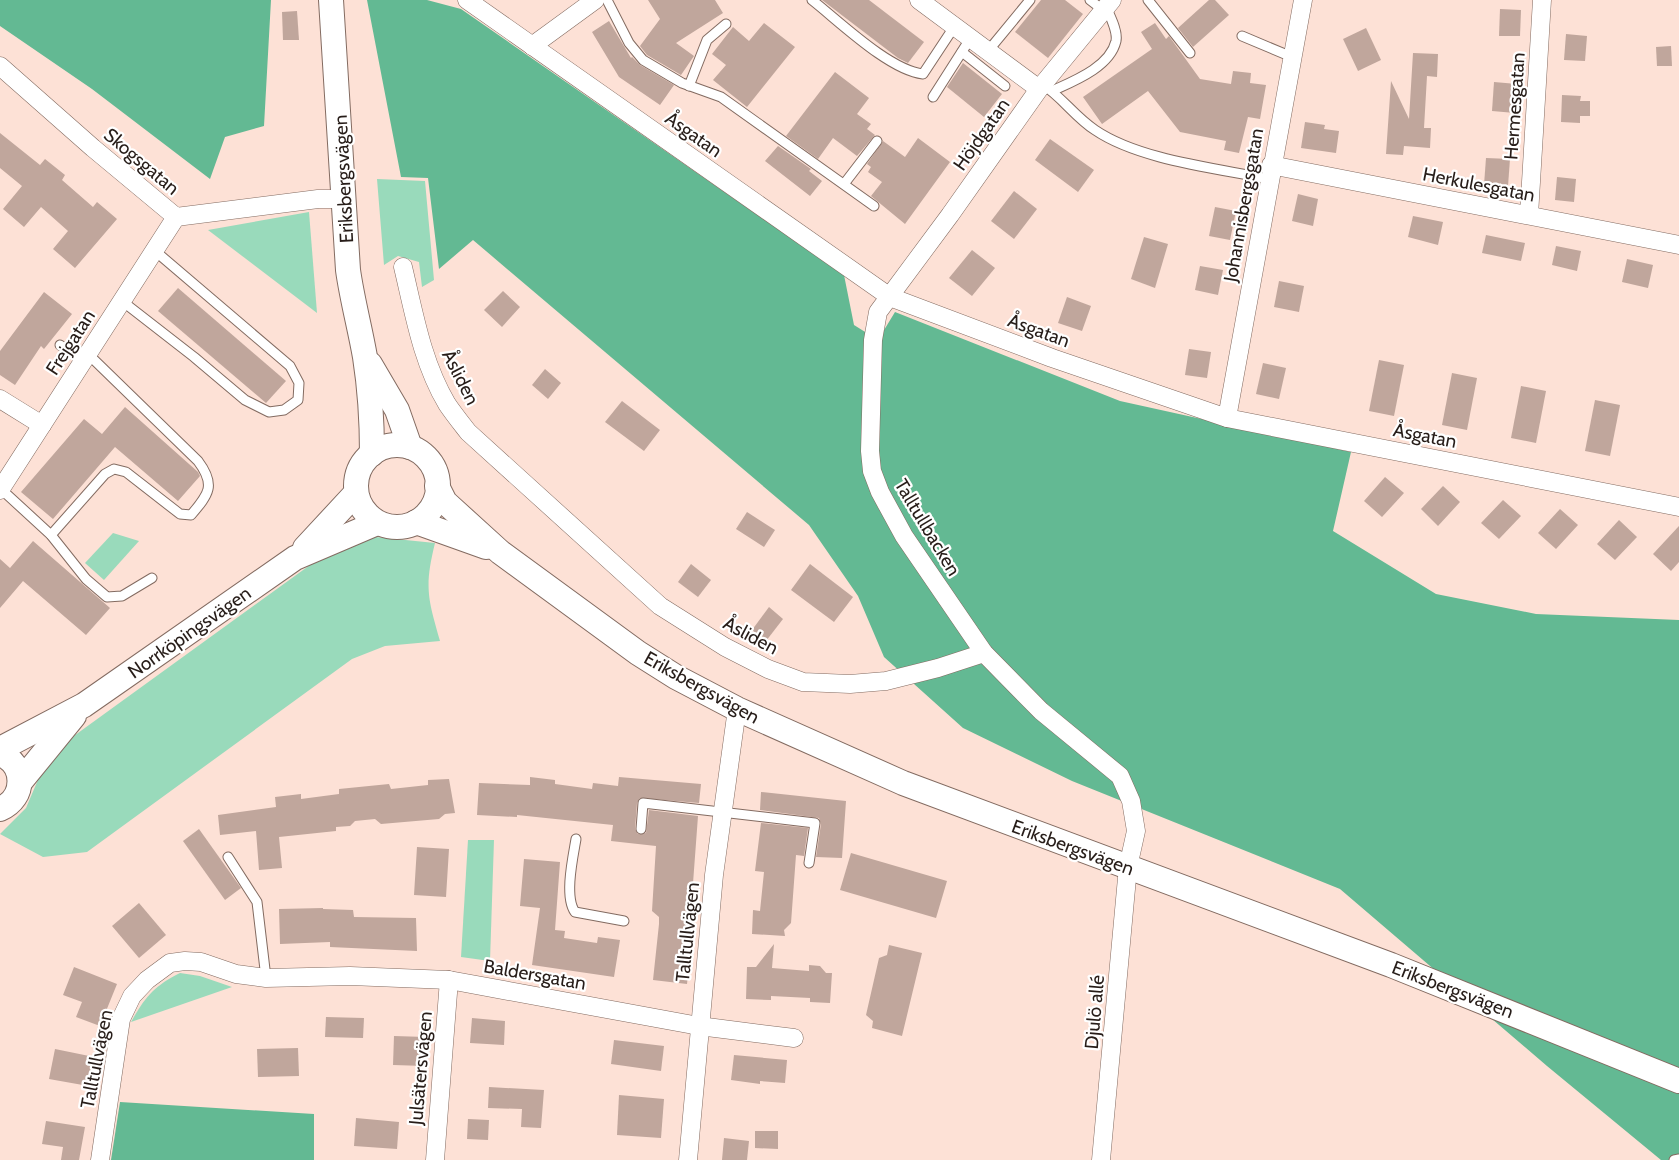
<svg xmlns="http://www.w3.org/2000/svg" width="1679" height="1160" viewBox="0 0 1679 1160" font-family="Cabin,sans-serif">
  <rect width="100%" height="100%" fill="#fde1d6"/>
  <g fill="#99dabb">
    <polygon points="377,179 425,181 434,280 422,287 419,262 398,256 384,265"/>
    <polygon points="309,212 317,313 208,230"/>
    <polygon points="113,533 139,541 104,580 85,563"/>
    <path d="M376 537 435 543C424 588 428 598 440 641L385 646 352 659 87 852 43 857 0 834 26 808 40 775 60 746 328 552 352 541Z"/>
    <polygon points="468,840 494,840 490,961 461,957"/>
    <path d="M180 973 200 976 232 987 131 1022C145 997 154 986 180 973Z"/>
  </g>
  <g fill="#63b993">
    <polygon points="0,0 271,0 264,126 225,137 210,179 92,89 0,26"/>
    <polygon points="367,0 427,0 461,9 844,275 854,325 878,340 895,312 1120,401 1351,452 1333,531 1436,594 1536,614 1679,620 1679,1160 1661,1160 1547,1066 1340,889 1072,781 963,728 884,657 858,596 809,525 473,240 439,269 428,178 401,177"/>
    <polygon points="120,1102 314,1114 314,1160 111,1160"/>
  </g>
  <g fill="#c0a69c">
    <polygon points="648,0 715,0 723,13 676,43 694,56 681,75 647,55 640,46 660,19"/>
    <polygon points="822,0 869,0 924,42 908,63 898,58"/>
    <polygon points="1041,0 1065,0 1083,14 1048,58 1015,32"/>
    <polygon points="1209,0 1215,0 1229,15 1193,47 1178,28"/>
    <polygon points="1500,9 1521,10 1520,36 1499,36"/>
    <polygon points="297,11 299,40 283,40 282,12"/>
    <polygon points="609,21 631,58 632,57 640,65 674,85 660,105 619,77 592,32"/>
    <polygon points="764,23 795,47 747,107 713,80 726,65 712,54 733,27 749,41"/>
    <polygon points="1155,23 1166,39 1169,36 1200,79 1231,84 1233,71 1251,73 1250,83 1266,85 1260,119 1248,117 1239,153 1224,150 1226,141 1180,132 1148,91 1102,124 1083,97 1152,49 1141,32"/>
    <polygon points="1366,28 1381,60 1358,71 1343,39"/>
    <polygon points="1566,34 1587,36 1585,61 1564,60"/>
    <polygon points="1671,46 1672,66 1657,66 1656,47"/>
    <polygon points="1413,53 1438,54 1437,77 1427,76 1424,128 1431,128 1430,148 1404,146 1403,155 1386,154 1391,81 1409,119"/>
    <polygon points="963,63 1002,94 984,117 947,87"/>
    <polygon points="835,72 869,98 857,114 871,124 867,129 875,135 857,156 833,138 818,159 786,136"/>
    <polygon points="1494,82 1517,84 1515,113 1492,111"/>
    <polygon points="1562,95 1581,96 1580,101 1590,101 1590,116 1580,116 1580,123 1561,122"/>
    <polygon points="1305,122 1325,125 1324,129 1339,131 1336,153 1301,148"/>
    <polygon points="0,133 40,165 45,159 65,175 62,180 93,207 97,202 117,219 75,268 53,249 68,231 41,207 24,227 3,209 22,186 0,168"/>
    <polygon points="918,138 950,162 905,224 871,196 882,182 868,172 871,167 867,164 883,141 905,157"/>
    <polygon points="1050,139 1094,170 1078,192 1035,160"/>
    <polygon points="778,146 811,169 809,171 822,181 810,196 765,161"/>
    <polygon points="1486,158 1510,159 1508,186 1484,185"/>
    <polygon points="1557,177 1576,179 1574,202 1555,200"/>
    <polygon points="1014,191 1037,209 1014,239 991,221"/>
    <polygon points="1298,194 1318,199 1313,226 1292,221"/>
    <polygon points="1215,207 1236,211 1230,240 1209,236"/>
    <polygon points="1413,216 1443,222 1438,245 1408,237"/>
    <polygon points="1486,235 1525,243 1521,261 1482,253"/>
    <polygon points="1144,237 1168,244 1155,288 1131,279"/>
    <polygon points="1556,246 1581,251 1577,271 1552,265"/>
    <polygon points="972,250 995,268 972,296 949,278"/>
    <polygon points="1627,259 1653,265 1648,288 1622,282"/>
    <polygon points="1200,266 1223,270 1218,295 1195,290"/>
    <polygon points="1279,281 1304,286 1299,312 1274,307"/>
    <polygon points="178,288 286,381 266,403 158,311"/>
    <polygon points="503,291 520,307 502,327 484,310"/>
    <polygon points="44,292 72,314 44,349 41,346 15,385 0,375 0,351"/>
    <polygon points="1067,297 1091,306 1082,331 1058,323"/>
    <polygon points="1189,349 1211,352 1207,378 1185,375"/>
    <polygon points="1379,360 1404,365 1394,416 1369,411"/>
    <polygon points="1263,363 1286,368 1279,399 1256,394"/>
    <polygon points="545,369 561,383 548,399 532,385"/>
    <polygon points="1452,373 1477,378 1467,430 1442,425"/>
    <polygon points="1521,386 1546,391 1536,443 1511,438"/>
    <polygon points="1595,400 1620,405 1610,456 1585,451"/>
    <polygon points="622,401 660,430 644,451 605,422"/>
    <polygon points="125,407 198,472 200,476 178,501 115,447 53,519 21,492 84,419 102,434"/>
    <polygon points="1385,477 1404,493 1382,517 1364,501"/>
    <polygon points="1443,486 1460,502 1438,526 1421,509"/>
    <polygon points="1503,500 1521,516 1499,539 1481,523"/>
    <polygon points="1560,509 1578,525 1556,549 1538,533"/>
    <polygon points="747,512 775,530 764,547 736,529"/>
    <polygon points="1619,520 1637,537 1615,560 1597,544"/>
    <polygon points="1679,526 1679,562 1671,571 1653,554"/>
    <polygon points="33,541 110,608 86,635 23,581 0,608 0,559 10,568"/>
    <polygon points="691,564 711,580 698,597 678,582"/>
    <polygon points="810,564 853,597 834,622 791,590"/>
    <polygon points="769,607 783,619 766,641 752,630"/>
    <polygon points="530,777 555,780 555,784 592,789 593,783 618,786 619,777 701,784 699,803 640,798 637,803 635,829 638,834 646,833 649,810 698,816 689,937 692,937 687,984 653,980 659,924 659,917 652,911 656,846 611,841 613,825 517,815 517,817 477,815 479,783 530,785"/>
    <polygon points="449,779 455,813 445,814 439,819 381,824 375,819 355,821 350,826 336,827 336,831 279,837 282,868 259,870 256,831 220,835 218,815 276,807 275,797 301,794 301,799 339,794 339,789 389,784 391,789 428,785 428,780"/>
    <polygon points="761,792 846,801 842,858 816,857 821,824 819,818 760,810"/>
    <polygon points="761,823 808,828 804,856 796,855 791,923 784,930 785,936 752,934 753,910 760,911 764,872 755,871"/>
    <polygon points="199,829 241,888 225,900 183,841"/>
    <polygon points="417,847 449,849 446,897 414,895"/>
    <polygon points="851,853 947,881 936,918 840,890"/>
    <polygon points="524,859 560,862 555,930 565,931 564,938 597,943 598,937 620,940 614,977 532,965 540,908 520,906"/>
    <polygon points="139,903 166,935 139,958 112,926"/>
    <polygon points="323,908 323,909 353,910 354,917 416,918 417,951 330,947 330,942 280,944 279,909"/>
    <polygon points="774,944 772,968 809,971 809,965 820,966 826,973 832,973 830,1003 810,1002 810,998 771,996 771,1000 746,999 747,967 756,967"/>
    <polygon points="889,945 922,953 902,1036 872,1028 873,1021 866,1015 879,958 887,955"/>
    <polygon points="74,967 117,984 100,1026 76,1017 82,1002 63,995"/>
    <polygon points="326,1017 364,1018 363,1038 325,1037"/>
    <polygon points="472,1018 505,1021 504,1045 470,1043"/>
    <polygon points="394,1036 426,1037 425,1066 393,1065"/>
    <polygon points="614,1040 664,1046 661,1071 611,1064"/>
    <polygon points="298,1048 299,1076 258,1077 257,1049"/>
    <polygon points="55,1049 99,1058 94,1087 49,1079"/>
    <polygon points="734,1055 787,1060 785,1083 760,1081 760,1084 731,1080"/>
    <polygon points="489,1087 544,1090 541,1128 521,1127 522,1109 488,1108"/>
    <polygon points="619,1095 664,1099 661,1138 617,1135"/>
    <polygon points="356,1118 399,1122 397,1149 354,1146"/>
    <polygon points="468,1119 489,1120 488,1140 467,1139"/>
    <polygon points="46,1121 85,1127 79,1160 61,1160 63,1147 42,1144"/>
    <polygon points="755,1131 778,1131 778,1149 755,1148"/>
    <polygon points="724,1138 749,1141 747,1160 722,1160"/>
  </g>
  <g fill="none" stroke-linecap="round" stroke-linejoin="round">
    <defs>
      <g id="lane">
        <polyline points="607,0 629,43 643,60 682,83 721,97 874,206"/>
        <path d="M812 0C840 22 889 70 923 74L954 27"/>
        <polyline points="1090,0 1103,10"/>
        <polyline points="1148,0 1190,53"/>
        <polyline points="1242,36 1292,57"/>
        <polyline points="988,51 1030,0"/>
        <polyline points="962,52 1005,86"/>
        <path d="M1042 84C1062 97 1075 117 1095 130 1139 160 1216 168 1269 179"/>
        <polyline points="689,86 707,40 726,24"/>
        <path d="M1052 91C1074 81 1110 67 1116 41 1118 31 1110 16 1106 7"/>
        <polyline points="933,97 970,39"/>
        <polyline points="844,184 877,141"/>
        <polyline points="122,301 194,357 245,400 269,412 284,410 298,400 299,383 290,366 154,250"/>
        <polyline points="60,345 83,361"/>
        <polyline points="1,489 51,535 86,579 107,597 122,596 152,578"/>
        <path d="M51 535 105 474 114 469 126 472 180 514 191 515C209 494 216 485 198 461L88 354"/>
        <polyline points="641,829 643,803 815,823 809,863"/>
        <path d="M576 839C573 857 564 897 575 912L624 921"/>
        <polyline points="228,857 257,902 266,978"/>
        <polyline points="1674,1160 1679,1159"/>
      </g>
      <g id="street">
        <polyline points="467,0 890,297 1052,358 1227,418 1679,507"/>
        <polyline points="919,0 1039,89"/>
        <polyline points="532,46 595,0"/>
        <polyline points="0,66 93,148 176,217 318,199 344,199"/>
        <polyline points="1271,165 1679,245"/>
        <polyline points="1529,215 1542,0"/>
        <path d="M403 267C414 313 422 362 447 404 453 413 461 423 468 432L660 606 725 647 768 669 803 682 850 684 886 681 938 668 984 653"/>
        <polyline points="0,399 42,425"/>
        <polyline points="1227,418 1303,0"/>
        <polyline points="0,490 176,217"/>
        <polyline points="100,1160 121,1019 132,996 147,980 170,963 185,961 201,962 236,974 266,978 350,976 449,980 699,1026 794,1038"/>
        <polyline points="435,1160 449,980"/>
        <polyline points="688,1160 714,875 737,709"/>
        <polyline points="1101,1160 1128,867 1136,831 1131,801 1120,776 1041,711 984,653 904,536 880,492 872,471 870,451 873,340 878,312 950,215 1039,89 1112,0"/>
      </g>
      <g id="secondary">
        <path d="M331 0 348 270C352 299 360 328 365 357 370 389 372 421 372 454"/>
        <polyline points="370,364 397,410 410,447"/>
        <circle cx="397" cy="486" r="41"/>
        <polyline points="437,486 445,502 500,552 638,653 676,677 737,709 903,783 1391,965 1679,1081"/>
        <polyline points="416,522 486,547"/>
        <polyline points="305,548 356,493"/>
        <polyline points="0,749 84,705 295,558 377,523"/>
        <path d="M0 754C26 764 26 798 0 809"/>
        <polyline points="21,781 74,716"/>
      </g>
    </defs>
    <use href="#lane" stroke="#836b61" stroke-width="11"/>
    <use href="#street" stroke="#836b61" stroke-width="19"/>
    <use href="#secondary" stroke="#836b61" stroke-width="26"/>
    <use href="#lane" stroke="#fff" stroke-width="9"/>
    <use href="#street" stroke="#fff" stroke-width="18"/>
    <use href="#secondary" stroke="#fff" stroke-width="24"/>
  </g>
  <g text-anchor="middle" stroke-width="4.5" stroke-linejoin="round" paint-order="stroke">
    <g font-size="19" fill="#271d19" stroke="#fff">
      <text transform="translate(1514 106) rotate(-86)" y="7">Hermesgatan</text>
      <text transform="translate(694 134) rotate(35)" y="7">Åsgatan</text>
      <text transform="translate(981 134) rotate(-55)" y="7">Höjdgatan</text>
      <text transform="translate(142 161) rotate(40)" y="7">Skogsgatan</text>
      <text transform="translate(343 179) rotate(-93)" y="7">Eriksbergsvägen</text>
      <text transform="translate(1479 184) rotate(11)" y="7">Herkulesgatan</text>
      <text transform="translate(1243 205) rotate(-80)" y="7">Johannisbergsgatan</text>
      <text transform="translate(1039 330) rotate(20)" y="7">Åsgatan</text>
      <text transform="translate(70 342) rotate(-57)" y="7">Frejgatan</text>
      <text transform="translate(461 377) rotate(63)" y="7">Åsliden</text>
      <text transform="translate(1425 435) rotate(11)" y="7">Åsgatan</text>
      <text transform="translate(928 527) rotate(59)" y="7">Talltullbacken</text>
      <text transform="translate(189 632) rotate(-35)" y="7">Norrköpingsvägen</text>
      <text transform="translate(751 635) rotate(28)" y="7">Åsliden</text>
      <text transform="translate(702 687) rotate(29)" y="7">Eriksbergsvägen</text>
      <text transform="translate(1073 847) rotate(20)" y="7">Eriksbergsvägen</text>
      <text transform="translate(687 932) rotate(-84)" y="7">Talltullvägen</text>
      <text transform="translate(535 974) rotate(10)" y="7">Baldersgatan</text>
      <text transform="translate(1453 989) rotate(21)" y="7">Eriksbergsvägen</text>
      <text transform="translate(1094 1012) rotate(-85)" y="7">Djulö allé</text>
      <text transform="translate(96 1059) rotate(-79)" y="7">Talltullvägen</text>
      <text transform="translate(420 1068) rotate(-85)" y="7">Julsätersvägen</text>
    </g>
  </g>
</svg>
